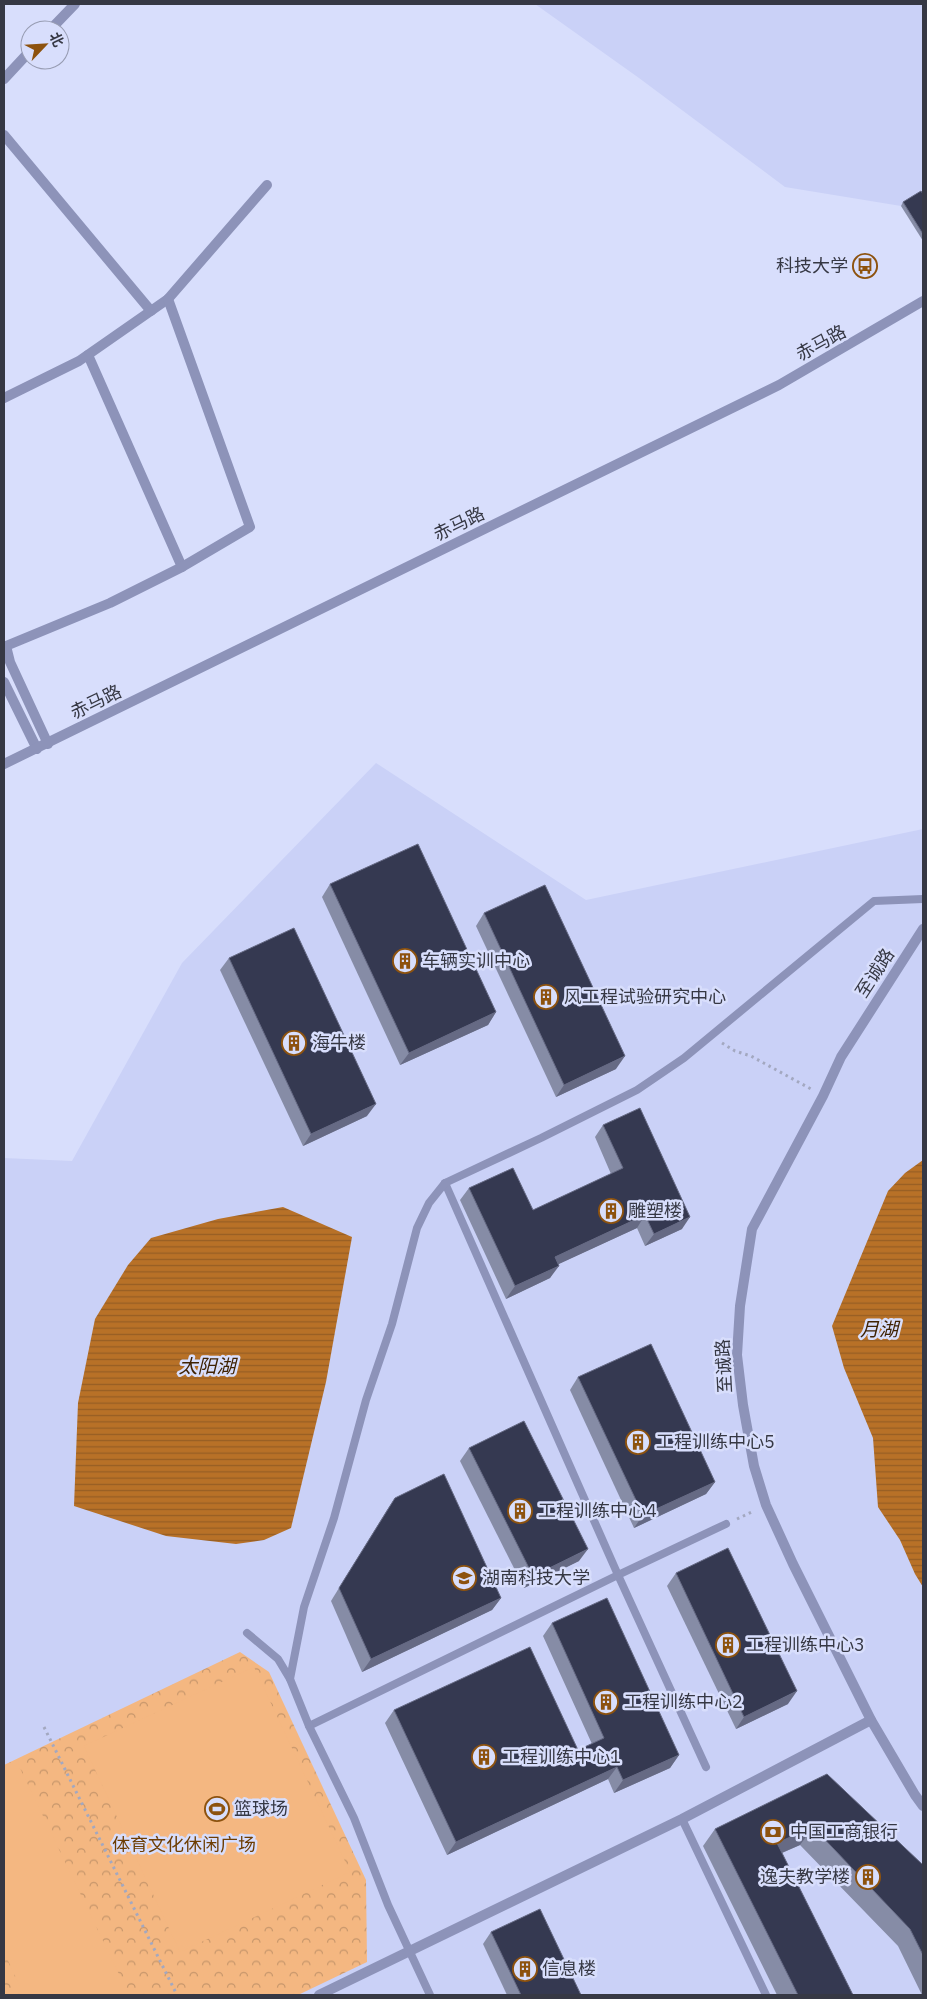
<svg xmlns="http://www.w3.org/2000/svg" width="927" height="1999" viewBox="0 0 927 1999" font-family="'IBM Plex Sans','Noto Sans SC',sans-serif">
  <defs>
    <pattern id="park-crowns" width="20" height="18" patternUnits="userSpaceOnUse" patternTransform="scale(1.25)"><rect width="20" height="18" fill="#f4b781"/><path d="M2 6a3 3 0 1 1 6 0M12 15a3 3 0 1 1 6 0" fill="none" stroke="#c6966b"/></pattern>
    <pattern id="water-rules" width="6" height="5" patternUnits="userSpaceOnUse" patternTransform="scale(1.25)"><rect width="6" height="5" fill="#b87127"/><path d="M0 2.5h6" fill="none" stroke="#965e23"/></pattern>
  </defs>
  <rect width="100%" height="100%" fill="#d8defc"/>
  <g fill="#cad1f7">
    <polygon points="535,4 923,4 923,200 919,194 901,206 785,187 639,78"/>
    <polygon points="376,763 586,900 923,829 923,1995 4,1995 4,1158 72,1161 182,963"/>
  </g>
  <polygon fill="url(#park-crowns)" points="240,1652 269,1672 366,1880 367,1962 298,1995 4,1995 4,1765"/>
  <g fill="#f4b781">
    <polygon points="254,1667 350,1872 180,1952 84,1746"/>
    <polygon points="18,1764 129,1995 24,1995 4,1952 4,1771"/>
  </g>
  <g fill="url(#water-rules)">
    <polygon points="923,1160 923,1587 915,1574 900,1540 878,1507 873,1438 844,1368 832,1326 888,1191 905,1173"/>
    <polygon points="283,1207 352,1237 326,1382 291,1528 264,1540 236,1544 166,1536 74,1506 78,1403 95,1319 128,1265 151,1238 218,1219"/>
  </g>
  <g fill="none" stroke-linecap="round" stroke-linejoin="round">
    <g stroke="#a3a8c0" stroke-width="3" stroke-dasharray="2.5 4" stroke-linecap="butt">
      <polyline points="722,1043 735,1051 751,1056 811,1089"/>
      <polyline points="737,1519 754,1511"/>
      <polyline points="44,1727 177,1995"/>
    </g>
    <g stroke="#8d93b9" stroke-width="8">
      <polyline points="445,1183 618,1575 706,1767"/>
      <polyline points="247,1633 278,1659 290,1679"/>
      <polyline points="309,1726 618,1575 726,1524"/>
      <polyline points="682,1819 766,1995"/>
      <polyline points="430,1995 388,1905 354,1818 309,1726 290,1679 304,1607 334,1518 366,1400 392,1324 417,1228 429,1203 445,1183 541,1138 637,1090 684,1058 874,901 923,899"/>
    </g>
    <g stroke="#8d93b9" stroke-width="10">
      <polyline points="50,30 75,4"/>
      <polyline points="4,79 30,51"/>
      <polyline points="4,135 151,311"/>
      <polyline points="88,355 182,567"/>
      <polyline points="4,398 79,361 168,299 267,185"/>
      <polyline points="4,682 37,749"/>
      <polyline points="48,744 10,662 6,646 110,603 182,567 250,527 168,299"/>
      <polyline points="4,764 779,385 923,301"/>
      <polyline points="923,929 841,1057 823,1096 752,1229 740,1306 737,1355 743,1405 754,1466 766,1505 793,1564 871,1720 915,1795 923,1806"/>
      <polyline points="319,1995 682,1819 871,1720"/>
    </g>
  </g>
  <g fill="#868ca6">
    <polygon points="923,194 923,241 901,206 903,202"/>
    <polygon points="330,884 496,1012 488,1025 400,1065 322,897"/>
    <polygon points="484,913 616,1069 556,1097 476,926"/>
    <polygon points="229,958 367,1116 303,1146 220,970"/>
    <polygon points="603,1125 682,1229 645,1246 637,1228 558,1264 550,1278 506,1299 460,1200 469,1188 533,1210 611,1174 595,1137"/>
    <polygon points="578,1377 715,1482 706,1494 634,1528 570,1390"/>
    <polygon points="469,1448 579,1561 524,1588 460,1461"/>
    <polygon points="395,1498 501,1598 492,1610 362,1672 331,1601 387,1510"/>
    <polygon points="676,1573 788,1704 736,1729 667,1586"/>
    <polygon points="552,1623 679,1755 670,1768 614,1793 608,1779 447,1855 385,1723 394,1710 578,1750 592,1744 543,1636"/>
    <polygon points="827,1774 923,1865 923,1995 922,1995 898,1946 800,1845 782,1853 853,1995 777,1995 703,1846 715,1829"/>
    <polygon points="491,1932 581,1995 507,1995 483,1944"/>
  </g>
  <g fill="#666a84">
    <polygon points="496,1012 488,1025 400,1065 409,1053"/>
    <polygon points="625,1056 616,1069 556,1097 564,1085"/>
    <polygon points="376,1104 367,1116 303,1146 311,1134"/>
    <polygon points="645,1215 637,1228 546,1270 555,1257"/>
    <polygon points="690,1217 682,1229 645,1246 654,1234"/>
    <polygon points="559,1266 550,1278 506,1299 515,1286"/>
    <polygon points="715,1482 706,1494 634,1528 643,1515"/>
    <polygon points="588,1549 579,1561 524,1588 533,1576"/>
    <polygon points="501,1598 492,1610 362,1672 371,1659"/>
    <polygon points="797,1691 788,1704 736,1729 744,1717"/>
    <polygon points="679,1755 670,1768 614,1793 623,1780"/>
    <polygon points="617,1767 608,1779 447,1855 456,1842"/>
    <polygon points="813,1827 800,1845 765,1860 777,1843"/>
  </g>
  <g fill="#353951" stroke="#666a84">
    <polygon points="921,191 923,194 923,234 903,202"/>
    <polygon points="418,844 496,1012 409,1053 330,884"/>
    <polygon points="545,885 625,1056 564,1085 484,913"/>
    <polygon points="294,928 376,1104 311,1134 229,958"/>
    <polygon points="640,1108 690,1217 654,1234 645,1215 555,1257 559,1266 515,1286 469,1188 513,1168 533,1210 623,1168 603,1125"/>
    <polygon points="651,1344 715,1482 643,1515 578,1377"/>
    <polygon points="524,1421 588,1549 533,1576 469,1448"/>
    <polygon points="444,1474 501,1598 371,1659 339,1588 395,1498"/>
    <polygon points="728,1548 797,1691 744,1717 676,1573"/>
    <polygon points="607,1598 679,1755 623,1780 617,1767 456,1842 394,1710 530,1647 578,1750 604,1738 552,1623"/>
    <polygon points="827,1774 923,1865 923,1955 910,1929 813,1827 777,1843 853,1995 798,1995 715,1829"/>
    <polygon points="540,1909 581,1995 521,1995 491,1932"/>
  </g>
  <defs>
    <symbol id="bus-ring" viewBox="-11 -11 22 22"><circle r="9.5" fill="#d8defc" stroke="#8d520e" stroke-width="1.5"/><path d="M-5-6H5V4H4V6H2V4H-2V6H-4V4H-5ZM-3.5-4V0h7V-4ZM-3.5 1.2v1.5H-2V1.2ZM2 1.2v1.5H3.5V1.2Z" fill="#8d520e"/></symbol>
    <symbol id="building-ring" viewBox="-11 -11 22 22"><circle r="9.5" fill="#d8defc" stroke="#8d520e" stroke-width="1.5"/><path d="M-4-6H4V6H1V3H-1V6H-4ZM-2.5-4.3h1.7v1.8h-1.7ZM.8-4.3h1.7v1.8H.8ZM-2.5-1h1.7V.8h-1.7ZM.8-1h1.7V.8H.8Z" fill="#8d520e"/></symbol>
    <symbol id="university-ring" viewBox="-11 -11 22 22"><circle r="9.5" fill="#d8defc" stroke="#8d520e" stroke-width="1.5"/><path d="M0-5L7-2L0 1L-7-2ZM-4 1L0 2.5L4 1V4Q0 6-4 4Z" fill="#8d520e"/></symbol>
    <symbol id="stadium-ring" viewBox="-11 -11 22 22"><circle r="9.5" fill="#d8defc" stroke="#8d520e" stroke-width="1.5"/><path d="M0-5a6.5 5 0 1 0 0 10a6.5 5 0 1 0 0-10ZM-3.5-1.8h7v3.6h-7Z" fill="#8d520e"/></symbol>
    <symbol id="bank-ring" viewBox="-11 -11 22 22"><circle r="9.5" fill="#d8defc" stroke="#8d520e" stroke-width="1.5"/><path d="M-6-4H6V4H-6ZM0-2.3a2.3 2.3 0 1 0 0 4.6a2.3 2.3 0 1 0 0-4.6Z" fill="#8d520e"/></symbol>
  </defs>
  <g fill-rule="evenodd">
    <use href="#bus-ring" x="851" y="252" width="28" height="28"/>
    <use href="#building-ring" x="391" y="947" width="28" height="28"/>
    <use href="#building-ring" x="532" y="983" width="28" height="28"/>
    <use href="#building-ring" x="280" y="1029" width="28" height="28"/>
    <use href="#building-ring" x="597" y="1197" width="28" height="28"/>
    <use href="#building-ring" x="624" y="1428" width="28" height="28"/>
    <use href="#building-ring" x="506" y="1497" width="28" height="28"/>
    <use href="#university-ring" x="450" y="1564" width="28" height="28"/>
    <use href="#building-ring" x="714" y="1631" width="28" height="28"/>
    <use href="#building-ring" x="592" y="1688" width="28" height="28"/>
    <use href="#building-ring" x="470" y="1743" width="28" height="28"/>
    <use href="#stadium-ring" x="203" y="1795" width="28" height="28"/>
    <use href="#bank-ring" x="759" y="1818" width="28" height="28"/>
    <use href="#building-ring" x="854" y="1863" width="28" height="28"/>
    <use href="#building-ring" x="511" y="1955" width="28" height="28"/>
  </g>
  <g text-anchor="middle" stroke-width="5" stroke-linejoin="round" paint-order="stroke">
    <g font-size="18" fill="#363844" stroke="#d8defc" text-anchor="start">
      <text x="848" y="272" text-anchor="end">科技大学</text>
      <text x="422" y="967">车辆实训中心</text>
      <text x="564" y="1003">风工程试验研究中心</text>
      <text x="312" y="1049">海牛楼</text>
      <text x="628" y="1217">雕塑楼</text>
      <text x="656" y="1448">工程训练中心5</text>
      <text x="538" y="1517">工程训练中心4</text>
      <text x="482" y="1584">湖南科技大学</text>
      <text x="746" y="1651">工程训练中心3</text>
      <text x="624" y="1708">工程训练中心2</text>
      <text x="502" y="1763">工程训练中心1</text>
      <text x="234" y="1815">篮球场</text>
      <text x="790" y="1838">中国工商银行</text>
      <text x="850" y="1883" text-anchor="end">逸夫教学楼</text>
      <text x="542" y="1975">信息楼</text>
    </g>
    <g font-size="18" fill="#363844" stroke="#d8defc">
      <text transform="translate(821 343) rotate(-29)" y="6">赤马路</text>
      <text transform="translate(459 524) rotate(-26)" y="6">赤马路</text>
      <text transform="translate(96 702) rotate(-26)" y="6">赤马路</text>
      <text transform="translate(875 973) rotate(-57)" y="6">至诚路</text>
      <text transform="translate(724 1366) rotate(-93)" y="6">至诚路</text>
    </g>
    <g font-size="18" fill="#6d3d03" stroke="#d8defc">
      <text x="184" y="1851">体育文化休闲广场</text>
    </g>
    <g font-size="19" font-style="italic" fill="#3f2203" stroke="#d8defc">
      <text x="879" y="1336">月湖</text>
      <text x="207" y="1373">太阳湖</text>
    </g>
  </g>
  <rect width="927" height="1999" fill="none" stroke="#363844" stroke-width="10"/>
  <g transform="translate(45 45) rotate(65)"><circle r="24" fill="#d8defc" stroke="#979cb2"/>
  <path d="M0-4L9 19L0 12L-9 19Z" fill="#8d520e"/>
  <text y="-8" font-size="14" font-weight="bold" text-anchor="middle" fill="#363844">北</text>
  </g>
</svg>
